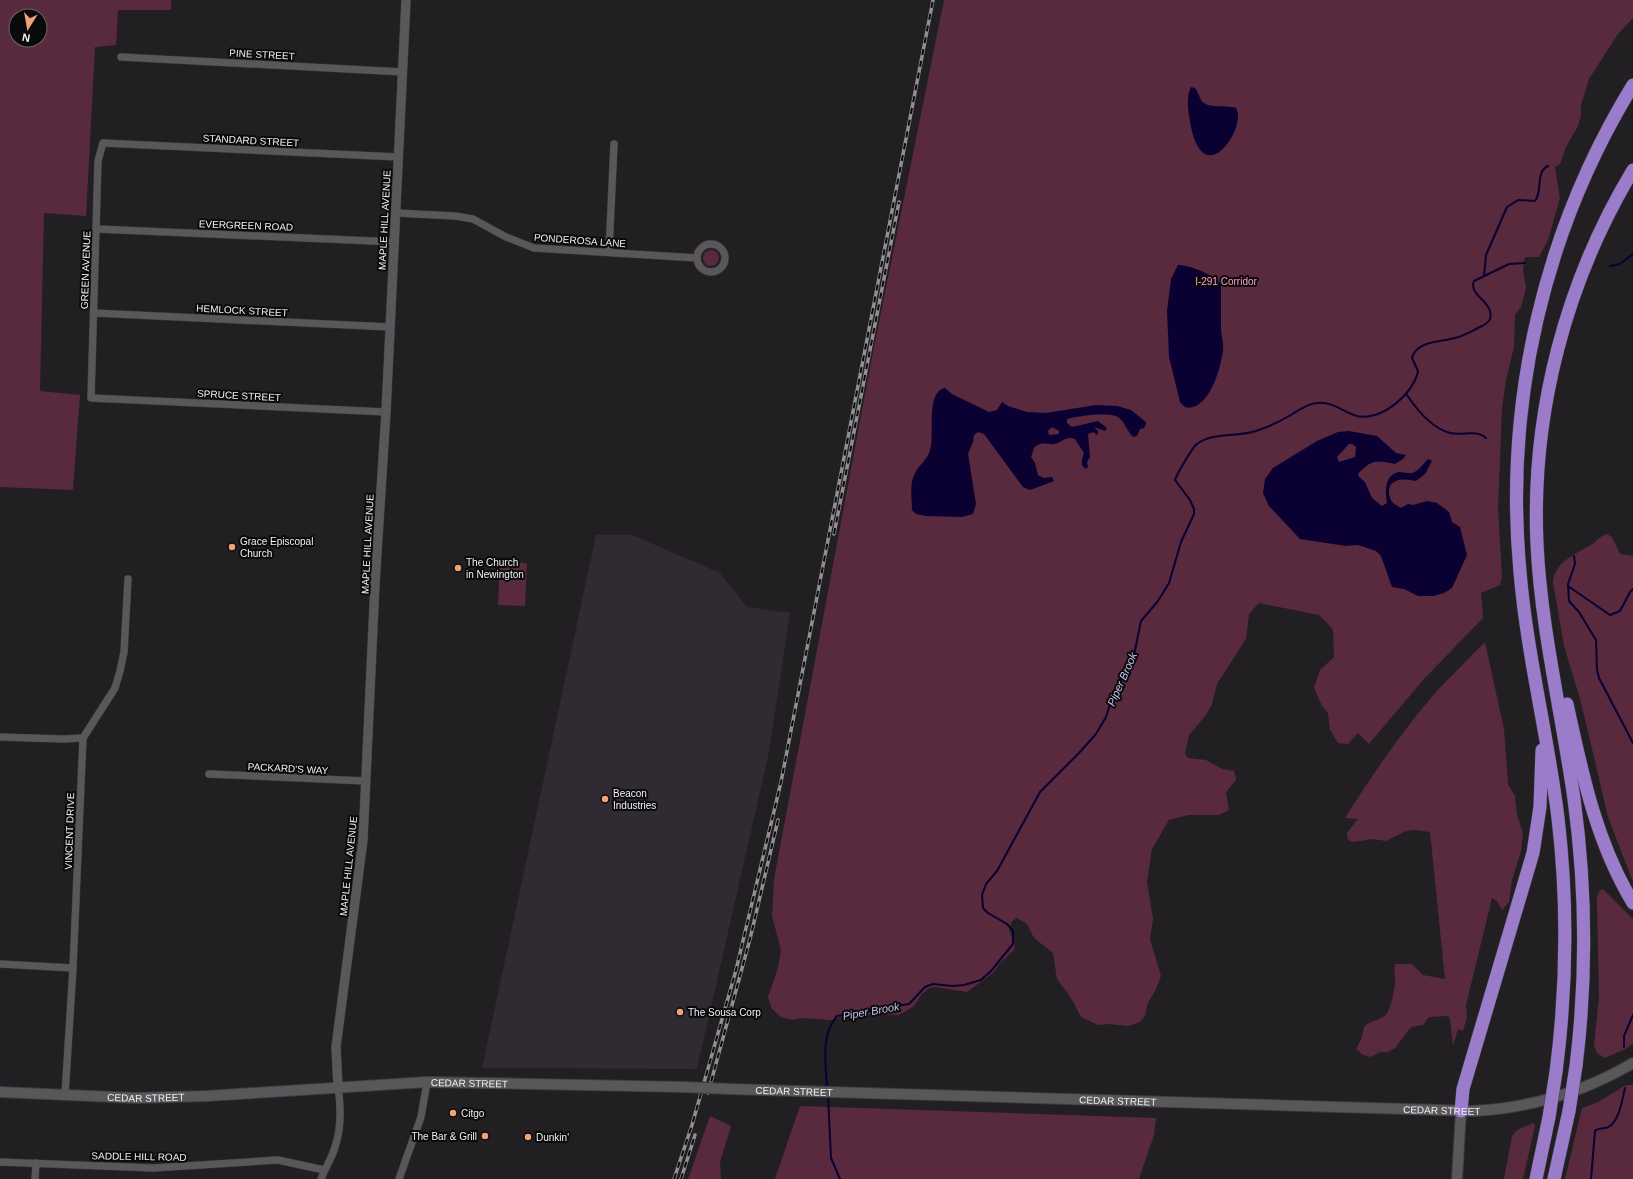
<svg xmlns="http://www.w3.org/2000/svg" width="1633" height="1179" viewBox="0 0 1633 1179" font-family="Helvetica,sans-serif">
  <rect width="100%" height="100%" fill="#221f23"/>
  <polygon fill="#302a32" points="596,535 632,535 720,573 747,607 790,613 769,752 697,1069 482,1068"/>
  <g fill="#59293d" fill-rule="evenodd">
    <path d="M0 0H171V10H118L116 45 95 47 86 216 44 213 40 391 80 395 73 490 0 487ZM16 16H40V40H16Z"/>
    <polygon points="944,0 1633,0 1633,18 1618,34 1589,79 1581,105 1581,115 1578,126 1566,147 1560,164 1555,167 1560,198 1548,240 1539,257 1526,257 1524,260 1523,271 1526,288 1521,307 1515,315 1514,347 1506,380 1502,408 1498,508 1502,577 1500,585 1481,593 1483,618 1423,680 1369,744 1358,733 1348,744 1338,743 1330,730 1328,713 1322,706 1314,688 1320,670 1334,657 1333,630 1330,626 1319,615 1259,603 1249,614 1246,639 1217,684 1212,704 1206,715 1189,735 1185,754 1188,758 1206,760 1222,769 1234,771 1236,780 1226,792 1229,810 1219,815 1188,815 1169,820 1152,849 1147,882 1153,919 1150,939 1161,976 1156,989 1147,1005 1145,1016 1140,1022 1128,1026 1108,1024 1098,1025 1081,1017 1071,998 1057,979 1053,953 1034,938 1027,924 1017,918 1012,921 1009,929 1015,945 1014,950 1000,963 993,973 967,992 935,987 929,988 922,994 913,1007 899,1015 875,1014 855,1019 841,1017 830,1020 801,1018 793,1020 781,1017 772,1009 768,997 778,968 781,950 772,916 774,879 873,352"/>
    <circle cx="711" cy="258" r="8"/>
    <path d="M1607 534 1612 537 1620 554 1633 556V882L1608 817 1581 702 1564 646 1553 582C1555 562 1574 555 1589 546 1597 542 1599 536 1607 534Z"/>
    <polygon points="500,562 527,563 525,606 498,605"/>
    <path d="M1485 642 1504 729 1508 784 1515 796 1517 815 1523 833 1521 851 1512 880 1509 902 1502 910 1497 901 1492 898 1466 1005 1467 1018 1463 1031 1458 1029 1453 1046 1450 1019 1448 1016 1429 1017 1423 1025 1411 1027 1395 1048 1388 1052H1380L1371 1057 1363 1055 1356 1049 1362 1037 1364 1027C1370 1020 1380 1021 1386 1015 1390 1011 1395 989 1395 982 1396 976 1393 971 1395 964H1412L1423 975 1445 979 1430 832 1414 830 1406 831 1386 841 1373 839 1353 842 1348 840 1347 833 1358 819 1345 818C1372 775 1402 731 1436 692 1452 675 1469 658 1485 642Z"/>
    <polygon points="1603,889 1633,919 1633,1044 1625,1049 1605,1058 1597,1053 1594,1045 1599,997 1597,904 1597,897 1600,890"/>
    <polygon points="1626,1085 1633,1085 1633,1179 1565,1179 1582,1108 1598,1102"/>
    <polygon points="800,1106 1156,1118 1154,1135 1139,1179 775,1179"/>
    <polygon points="710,1116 731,1126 720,1162 721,1179 688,1179"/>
    <polygon points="1534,1123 1535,1126 1523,1179 1504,1179 1512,1136 1517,1130"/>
  </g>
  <g fill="#0b0032" fill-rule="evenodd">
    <path d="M1191 87 1195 88C1198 92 1199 96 1201 100 1208 110 1226 104 1236 108 1248 127 1202 196 1190 121 1188 111 1186 96 1191 87Z"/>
    <path d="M1178 265C1189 265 1216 275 1221 285 1221 300 1221 314 1221 328 1221 335 1224 343 1223 350 1221 367 1211 402 1193 407 1187 409 1184 407 1180 402L1169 357 1167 311 1171 279Z"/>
    <path d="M945 388 952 394 989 412 997 410 1002 402 1008 406 1027 412 1046 413 1096 405 1117 406 1131 410 1146 422V424L1144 428 1140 429 1137 436 1133 437C1127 431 1125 422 1118 417 1108 411 1078 416 1067 419V423L1072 427 1098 421 1107 428 1105 431 1094 427 1098 431V435L1093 432 1088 434 1090 457 1087 462 1088 467 1086 469C1079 464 1082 460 1084 453L1075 439C1067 436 1064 440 1058 443 1050 447 1042 439 1034 448L1031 457 1035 463 1038 475 1044 478 1052 477 1054 481 1030 490 1023 487 984 434 978 432 974 435 973 442 968 454 976 504 973 514 962 517 926 516 916 514 912 510C912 498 909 484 915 473 919 465 928 459 930 450 935 436 925 392 945 388ZM1052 427 1059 431V434L1049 435 1048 431Z"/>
    <path d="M1349 431 1377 436 1396 453 1406 455 1403 459 1395 464C1377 461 1373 458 1358 474L1359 477 1365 482 1372 498 1382 506 1387 503C1385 492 1384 475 1399 472 1404 472 1408 474 1412 473 1419 471 1423 464 1428 459L1432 461 1425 474 1416 481C1410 480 1400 478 1394 482 1387 485 1388 498 1393 503 1395 505 1399 506 1401 508L1408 504 1413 505 1427 501 1437 503 1449 512 1452 522 1460 527 1467 555 1452 588 1444 593 1434 596H1418L1404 589 1392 587 1381 556 1376 551 1358 545 1346 546 1300 539 1269 506 1263 493 1265 479 1273 468 1317 441 1338 432ZM1349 444H1352L1356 447 1355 457 1339 462 1337 457Z"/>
  </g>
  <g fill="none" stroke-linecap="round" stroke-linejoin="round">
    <g stroke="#0b0032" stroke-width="2">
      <polyline points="1610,266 1620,264 1633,254"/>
      <path d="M1484 276 1486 255 1507 207 1518 200 1535 201C1543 191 1535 172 1548 166"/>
      <path d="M1407 395C1417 410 1431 428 1450 433 1461 436 1477 429 1486 438"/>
      <polyline points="1574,556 1575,564 1568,584 1569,601 1579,612 1596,640 1597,670 1599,678 1633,743"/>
      <polyline points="1568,586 1610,615 1620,611 1630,592 1633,589"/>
      <polyline points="1624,1047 1624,1036 1633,1015"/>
      <path d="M827 1089C826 1064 820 1036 837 1016L909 1004 925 987 933 984 952 986 964 985 981 980 991 971 1013 944V931L1007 924 988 913 983 908 982 895 986 884 997 871 1040 792 1079 753 1096 734 1106 717 1114 691 1134 655 1141 621 1158 601 1169 583 1181 542 1194 514V509L1190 500 1175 480C1176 476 1193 446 1197 444 1212 432 1238 437 1256 431 1268 427 1279 422 1289 416 1298 411 1306 404 1317 403 1332 401 1343 412 1357 416 1380 422 1414 394 1418 371L1412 358C1416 341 1441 342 1455 338 1463 336 1470 332 1478 328 1482 326 1488 324 1490 319 1495 302 1468 296 1474 281L1509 264 1525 263"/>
      <polyline points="828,1095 831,1158 840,1179"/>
      <path d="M1591 1179 1595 1131C1599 1127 1605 1130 1610 1126 1620 1118 1622 1100 1625 1088"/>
    </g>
    <defs>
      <g id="minor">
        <polyline points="121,57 403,72"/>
        <polyline points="396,213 455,216 473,219 506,237 534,248 697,258"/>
        <polyline points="97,229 395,242"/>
        <circle cx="711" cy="258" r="14"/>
        <polyline points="609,251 614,144"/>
        <polyline points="94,313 390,327"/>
        <polyline points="386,412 91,398 98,161 103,143 398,157"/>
        <polyline points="0,737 63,739 83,738"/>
        <polyline points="209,774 366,781"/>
        <polyline points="0,964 73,968"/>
        <polyline points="65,1095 73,968 83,738 115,688 120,671 124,652 128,579"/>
        <polyline points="0,1162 153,1168 278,1160 324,1170"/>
        <polyline points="35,1179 36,1163"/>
        <path d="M321 1179C325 1168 332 1158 335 1147 342 1127 341 1107 338 1087"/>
        <polyline points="399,1179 421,1117 427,1082"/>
      </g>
      <polyline id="tertiary" points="338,1087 336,1047 363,840 375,584 386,412 406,0"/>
      <g id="secondary">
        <path id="s1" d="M730 1089 1473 1111C1530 1108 1584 1092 1633 1063"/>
        <path id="s2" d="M0 1092 136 1098 207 1096 427 1082 683 1087"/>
        <polyline points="1457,1179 1461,1111"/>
      </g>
      <g id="motorway">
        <path d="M1567 704C1582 773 1596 842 1633 903"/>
        <path d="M1576 1066C1587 977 1586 887 1574 799 1562 714 1541 629 1537 544 1531 413 1566 281 1633 170"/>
        <path d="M1556 1072C1567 987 1568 903 1558 818 1548 736 1527 655 1520 572 1504 402 1544 230 1633 85"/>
        <polyline points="1461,1111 1463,1089 1533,853 1540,807 1542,750"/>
        <polyline points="1536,1179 1549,1117"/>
        <polyline points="1554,1179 1569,1111"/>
      </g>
    </defs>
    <use href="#minor" stroke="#3e3c3f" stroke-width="8"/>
    <use href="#tertiary" stroke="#3e3c3f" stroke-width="10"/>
    <use href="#secondary" stroke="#3e3c3f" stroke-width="12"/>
    <use href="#motorway" stroke="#3e3c3f" stroke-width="14"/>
    <use href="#minor" stroke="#5a575b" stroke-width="7"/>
    <use href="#tertiary" stroke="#5a575b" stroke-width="9"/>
    <use href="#secondary" stroke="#5a575b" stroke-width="10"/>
    <use href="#motorway" stroke="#9a7cca" stroke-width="13"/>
    <defs>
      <g id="rail">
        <polyline points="834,534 899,202"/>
        <polyline points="708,1093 750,939 778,820"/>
        <polyline points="674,1179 692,1125 736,970 781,782 933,0"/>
        <polyline points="681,1179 695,1135"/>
      </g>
    </defs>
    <use href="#rail" stroke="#918f92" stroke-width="3.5"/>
    <use href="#rail" stroke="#0b0a0b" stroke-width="2" stroke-dasharray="6" stroke-linecap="butt"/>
    <defs>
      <polyline id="secondary-bridge" points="683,1087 730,1089"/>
      <g id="motorway-bridge">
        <polyline points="1569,1111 1576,1066"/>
        <polyline points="1549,1117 1556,1072"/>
      </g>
    </defs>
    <use href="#secondary-bridge" stroke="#3e3c3f" stroke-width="12" stroke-linecap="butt"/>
    <use href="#motorway-bridge" stroke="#3e3c3f" stroke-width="14" stroke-linecap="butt"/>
    <use href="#secondary-bridge" stroke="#5a575b" stroke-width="10"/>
    <use href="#motorway-bridge" stroke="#9a7cca" stroke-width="13"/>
  </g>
  <g fill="#f0a278" stroke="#0b0a0b" stroke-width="1.5">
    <circle cx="232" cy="547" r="4"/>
    <circle cx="458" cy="568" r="4"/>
    <circle cx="605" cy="799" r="4"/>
    <circle cx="680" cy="1012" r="4"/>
    <circle cx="453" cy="1113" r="4"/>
    <circle cx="485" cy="1136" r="4"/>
    <circle cx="528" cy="1137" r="4"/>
  </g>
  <g text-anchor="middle" stroke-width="4" stroke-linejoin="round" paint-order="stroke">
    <g font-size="10" fill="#f2f0f2" stroke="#0b0a0b">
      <text transform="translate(262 54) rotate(3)" y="4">PINE STREET</text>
      <text transform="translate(251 140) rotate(3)" y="4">STANDARD STREET</text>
      <text transform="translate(384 220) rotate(-87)" y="4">MAPLE HILL AVENUE</text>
      <text transform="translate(246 225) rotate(2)" y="4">EVERGREEN ROAD</text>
      <text transform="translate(580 240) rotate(4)" y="4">PONDEROSA LANE</text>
      <text transform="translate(85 270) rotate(-88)" y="4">GREEN AVENUE</text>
      <text transform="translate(242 310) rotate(3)" y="4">HEMLOCK STREET</text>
      <text transform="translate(239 395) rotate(3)" y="4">SPRUCE STREET</text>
      <text transform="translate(367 544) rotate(-87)" y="4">MAPLE HILL AVENUE</text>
      <text transform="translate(288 768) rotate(3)" y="4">PACKARD'S WAY</text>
      <text transform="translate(69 831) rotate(-88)" y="4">VINCENT DRIVE</text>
      <text transform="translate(348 866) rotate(-84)" y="4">MAPLE HILL AVENUE</text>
      <text dy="4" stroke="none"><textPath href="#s2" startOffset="470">CEDAR STREET</textPath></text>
      <text dy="4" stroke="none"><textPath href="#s1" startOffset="64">CEDAR STREET</textPath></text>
      <text dy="4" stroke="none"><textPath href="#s2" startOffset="146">CEDAR STREET</textPath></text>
      <text dy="4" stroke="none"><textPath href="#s1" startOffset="388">CEDAR STREET</textPath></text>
      <text dy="4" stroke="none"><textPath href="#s1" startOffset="712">CEDAR STREET</textPath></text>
      <text transform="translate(139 1156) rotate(1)" y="4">SADDLE HILL ROAD</text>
    </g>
    <g font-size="10" fill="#fea0c5" stroke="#0b0a0b">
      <text x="1226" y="285">I-291 Corridor</text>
    </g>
    <g font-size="10" fill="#f2f0f2" stroke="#0b0a0b" text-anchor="start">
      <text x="240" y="545">Grace Episcopal<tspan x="240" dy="12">Church</tspan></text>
      <text x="466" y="566">The Church<tspan x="466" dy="12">in Newington</tspan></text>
      <text x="613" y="797">Beacon<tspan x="613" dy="12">Industries</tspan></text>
      <text x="688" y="1016">The Sousa Corp</text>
      <text x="461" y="1117">Citgo</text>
      <text x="477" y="1140" text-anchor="end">The Bar &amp; Grill</text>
      <text x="536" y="1141">Dunkin'</text>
    </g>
    <g font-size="11" font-style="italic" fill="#c1c3ed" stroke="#0b0a0b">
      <text transform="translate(1122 679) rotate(-66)" y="4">Piper Brook</text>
      <text transform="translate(871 1011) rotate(-10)" y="4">Piper Brook</text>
    </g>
  </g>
  <g transform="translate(28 28) rotate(191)"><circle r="19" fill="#0b0a0b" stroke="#676667"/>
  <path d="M0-3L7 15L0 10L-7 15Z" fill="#f0a278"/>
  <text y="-6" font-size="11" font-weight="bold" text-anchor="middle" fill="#f2f0f2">N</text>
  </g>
</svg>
